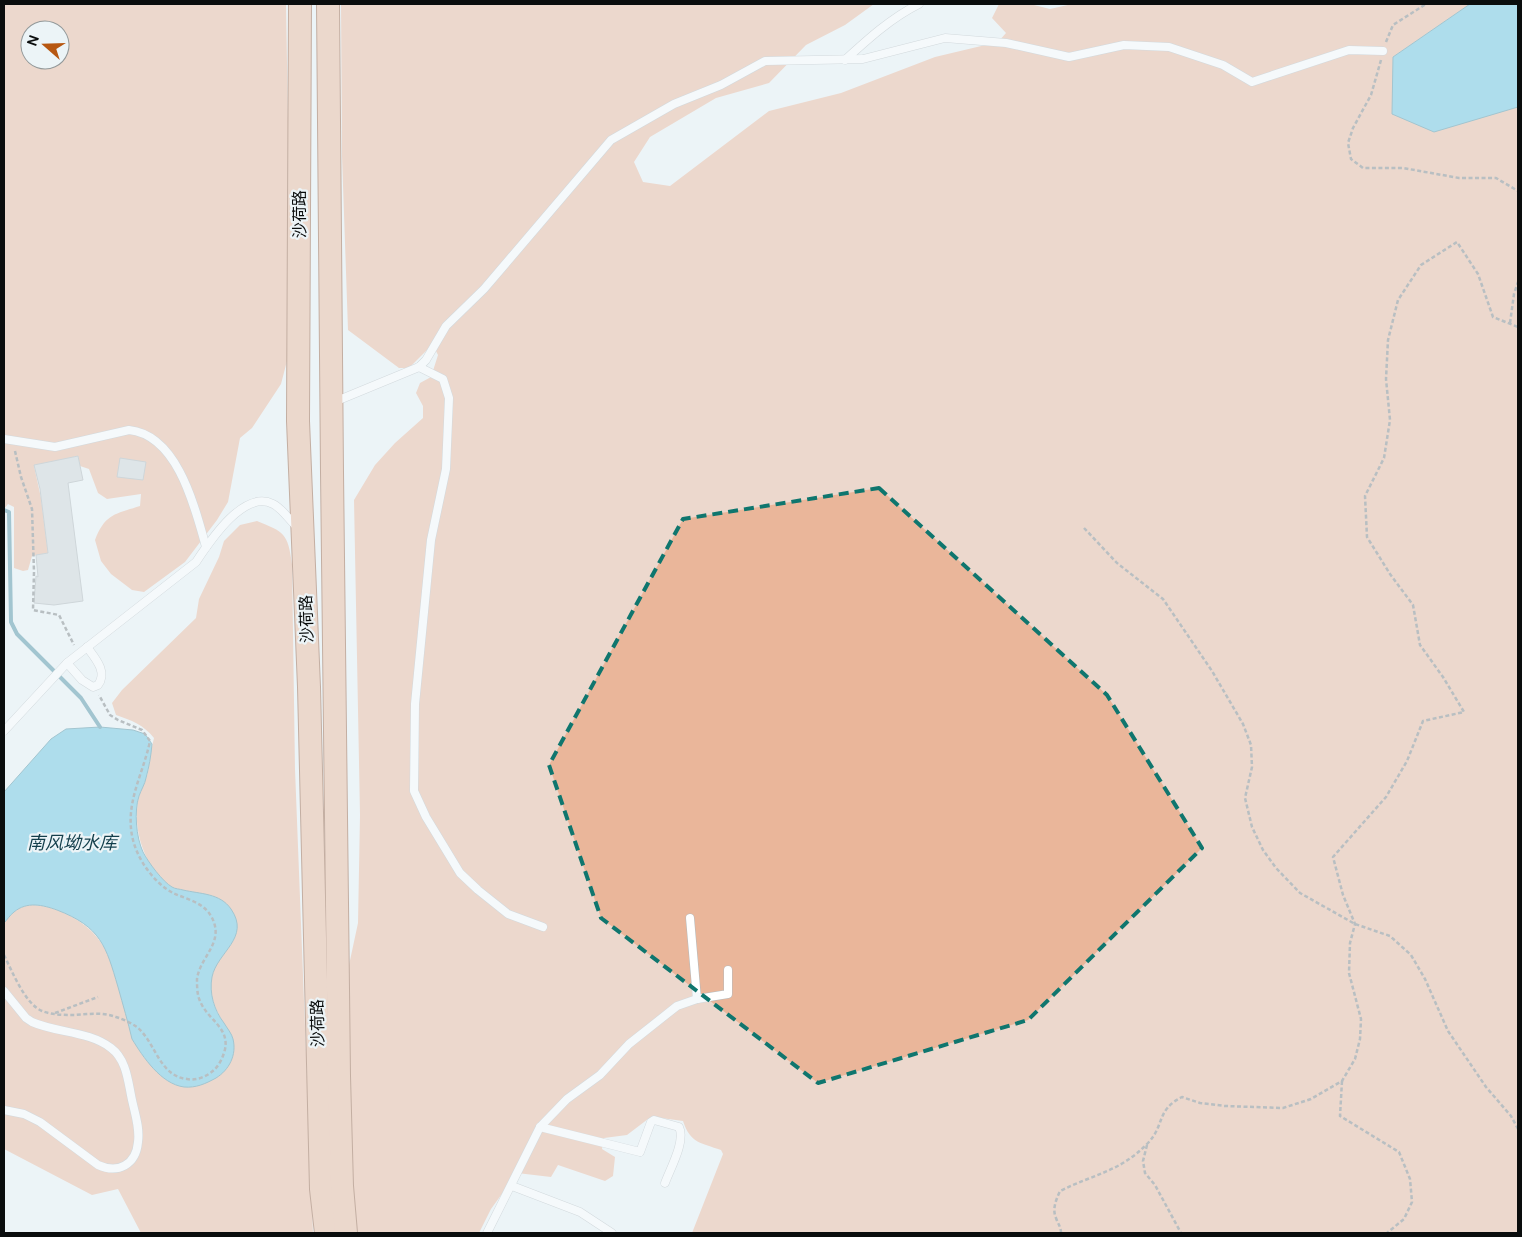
<svg xmlns="http://www.w3.org/2000/svg" width="1522" height="1237" viewBox="0 0 1522 1237" font-family="'DM Sans','Noto Sans SC',sans-serif">
  <rect width="100%" height="100%" fill="#ecf4f7"/>
  <g fill="#eab69a" fill-rule="evenodd">
    <path d="M4 4H286L288 122 287 361 281 384 252 428 240 438 228 502 217 520 185 562 144 592 132 590 111 574 101 561 95 540C105 514 115 514 140 506L141 494 107 499 98 493 89 469 80 466 78 456 34 466 41 498 48 553 32 556 28 570 23 571 14 568V507L8 504 4 509ZM30 30H60V60H30Z"/>
    <path d="M341 4H874L845 25 806 45 769 83 716 98 650 137 634 162 643 182 670 186 769 111 841 93 935 57 998 42 1006 33 992 18 999 4H1030L1050 9 1072 4H1234L1237 5 1239 4H1470L1393 57 1518 107V1233H692L723 1154 721 1150C701 1143 690 1143 683 1121L661 1118 648 1119 627 1135 604 1138 602 1149 615 1157 613 1176 605 1181 558 1165 551 1177 517 1173 491 1209 479 1233H355L348 1055 349 965 358 923 360 815 354 500 375 465 395 443 423 418V406L416 393 420 383 431 377 438 355 435 349 429 348 409 368H399L348 330 342 156Z"/>
    <path d="M257 521C284 532 288 533 292 564L295 769 313 1233H141L118 1189 92 1195 4 1149V923C7 920 10 915 14 912 27 901 43 905 57 910 116 933 113 975 131 1027 133 1034 135 1042 138 1048 144 1060 157 1070 166 1080L233 1038C221 1019 204 995 213 971 217 961 227 950 233 941L213 896C202 894 180 892 171 887 145 870 131 827 139 797 141 788 146 781 148 772 150 760 151 749 154 738 144 725 131 720 116 715L112 703 122 690 196 618 199 599 219 557 224 541 240 525Z"/>
  </g>
  <g fill="#63c2de" stroke="#488c9f">
    <polygon points="1470,4 1518,4 1518,107 1434,132 1392,114 1393,57"/>
    <path d="M100 727 133 730 145 734 152 744C151 756 149 767 146 778 145 784 141 790 139 796 134 811 136 837 143 852 148 862 163 882 172 887 175 889 180 889 183 890 200 894 220 893 231 909 251 938 217 952 212 977 209 993 214 1010 224 1023 227 1028 232 1034 233 1039 237 1055 229 1070 216 1078 205 1084 196 1088 184 1087 161 1084 143 1057 132 1039 128 1022 123 1005 118 987 106 946 101 927 57 910 43 905 27 901 14 912 10 915 7 920 4 923V792L51 739 66 729Z"/>
  </g>
  <g fill="none" stroke-linecap="round" stroke-linejoin="round">
    <polyline stroke="#488c9f" stroke-width="4" points="4,510 9,512 11,622 17,634 81,698 100,727"/>
  </g>
  <g fill="#ccd3d6" stroke="#a9b1b4">
    <polygon points="78,456 83,480 68,483 83,601 54,605 34,603 36,576 38,577 36,555 48,553 40,489 34,465"/>
    <polygon points="120,458 146,462 143,480 117,477"/>
  </g>
  <g fill="none" stroke-linecap="round" stroke-linejoin="round">
    <defs>
      <g id="lane">
        <path d="M845 60C868 39 891 18 919 4"/>
        <polyline points="419,367 443,379 449,398 446,469 431,540 415,704 414,791 426,817 460,873 478,890 508,914 543,927"/>
        <polyline points="334,402 419,367 426,360 446,326 484,289 611,140 674,104 721,85 765,61 863,59 945,38 1006,43 1069,57 1124,45 1169,47 1223,65 1252,82 1349,50 1383,51"/>
        <path d="M4 439 55 447 129 430C178 435 195 508 206 547"/>
        <path d="M67 663 82 680 93 687 98 685C108 672 95 658 87 647"/>
        <path d="M4 731 67 663 196 562C210 541 244 489 273 504 283 509 289 520 298 528"/>
        <polyline points="690,918 697,999"/>
        <path d="M4 991 26 1018 32 1022C57 1033 89 1031 111 1048 127 1060 128 1082 132 1100 135 1114 140 1128 138 1142 136 1165 118 1174 98 1165L40 1122 24 1114 4 1110"/>
        <path d="M540 1127 640 1152 651 1122 654 1120 679 1127C686 1141 670 1169 665 1183"/>
        <polyline points="512,1186 580,1212 612,1233"/>
        <polyline points="487,1233 540,1127 567,1099 600,1075 629,1044 677,1006 697,999 728,994 728,970"/>
      </g>
      <g id="primary">
        <polyline points="300,4 298,421 309,687 321,1189 326,1233"/>
        <polyline points="328,4 332,472 339,1076 342,1186 346,1233"/>
      </g>
    </defs>
    <use href="#lane" stroke="#b3babd" stroke-width="9"/>
    <use href="#primary" stroke="#915a3a" stroke-width="24"/>
    <g stroke="#797e80" stroke-width="2.5" stroke-dasharray="4 2.5" stroke-linecap="butt">
      <polyline points="1386,42 1393,25 1426,4"/>
      <polyline points="1381,60 1371,95 1353,128 1348,143 1351,159 1363,168 1403,168 1459,178 1496,178 1518,191"/>
      <polyline points="1510,323 1514,294 1518,282"/>
      <polyline points="15,451 21,477 32,509 34,572 33,610 59,615 74,645"/>
      <polyline points="1084,528 1117,563 1163,599 1212,671 1243,724 1251,745 1252,767 1245,798 1252,827 1263,850 1276,868 1300,893 1355,924 1390,936 1411,955 1425,979 1448,1031 1486,1087 1511,1116 1518,1129"/>
      <path d="M4 955C12 971 25 1004 42 1011 52 1015 64 1015 75 1015 89 1014 103 1012 116 1017 123 1019 131 1023 137 1027 156 1043 159 1076 187 1079 197 1081 208 1076 215 1069 219 1065 222 1059 224 1053 232 1028 208 1021 200 1001 197 995 197 986 197 979 200 956 226 942 211 916 203 902 186 899 173 893 154 883 138 860 133 840 124 804 143 775 150 741L142 730 118 720 110 715 99 695"/>
      <polyline points="55,1013 98,997"/>
      <polyline points="1342,1081 1340,1116 1399,1152 1410,1179 1412,1202 1404,1219 1387,1233"/>
      <polyline points="1147,1145 1143,1161 1145,1173 1155,1185 1181,1233"/>
      <path d="M1061 1233C1061 1227 1058 1224 1056 1218 1052 1209 1056 1200 1060 1191 1094 1174 1120 1172 1148 1143 1165 1125 1156 1110 1182 1097L1200 1103 1225 1106 1283 1108 1311 1099 1342 1081 1355 1059 1360 1039 1361 1019 1349 973 1350 943 1355 924 1343 895 1333 857 1386 797 1407 761 1423 721 1464 712 1443 677 1420 645 1413 605 1390 574 1367 537 1365 496 1384 458 1390 420 1386 379 1388 340 1398 300 1421 265 1457 242 1478 274 1493 317 1518 327"/>
    </g>
    <use href="#lane" stroke="#fff" stroke-width="8"/>
    <use href="#primary" stroke="#e8b598" stroke-width="22"/>
  </g>
  <path d="M0 0H1522V1237H0ZM879 488 1107 695 1202 848 1028 1020 818 1083 601 918 549 765 683 519Z" fill="#ecf4f7" fill-opacity=".55" fill-rule="evenodd"/>
  <path fill="none" stroke="#0f766e" stroke-width="4" stroke-dasharray="10 6" stroke-linejoin="round" d="M879 488 1107 695 1202 848 1028 1020 818 1083 601 918 549 765 683 519Z"/>
  <g text-anchor="middle" stroke-width="4.5" stroke-linejoin="round" paint-order="stroke">
    <g font-size="16" fill="#0a0d0d" stroke="#ecf4f7">
      <text transform="translate(299 214) rotate(-90)" y="6">沙荷路</text>
      <text transform="translate(306 619) rotate(-92)" y="6">沙荷路</text>
      <text transform="translate(317 1023) rotate(-91)" y="6">沙荷路</text>
    </g>
    <g font-size="18" font-style="italic" fill="#133e4b" stroke="#ecf4f7">
      <text x="72" y="849">南风坳水库</text>
    </g>
  </g>
  <rect width="1522" height="1237" fill="none" stroke="#0a0d0d" stroke-width="10"/>
  <g transform="translate(45 45) rotate(290)"><circle r="24" fill="#ecf4f7" stroke="#929899"/>
  <path d="M0-4L9 19L0 12L-9 19Z" fill="#b75711"/>
  <text y="-8" font-size="14" font-weight="bold" text-anchor="middle" fill="#0a0d0d">N</text>
  </g>
</svg>
